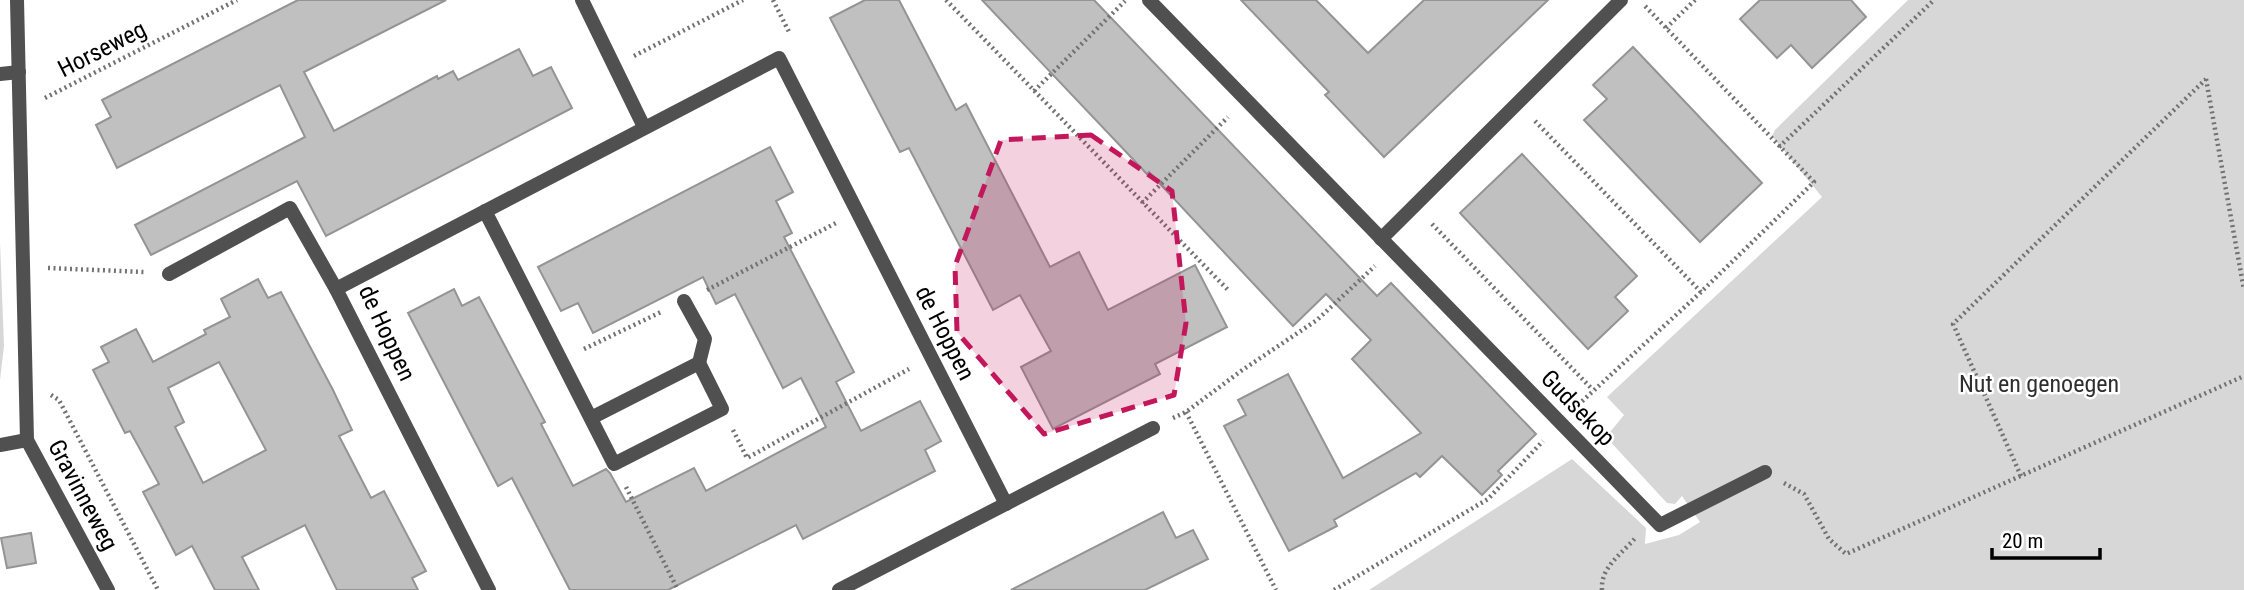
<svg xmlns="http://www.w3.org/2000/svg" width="2244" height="590" viewBox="0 0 2244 590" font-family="'Roboto Condensed',sans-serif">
  <rect width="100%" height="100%" fill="#fff"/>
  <g fill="#d7d7d7">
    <polygon points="1908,0 2244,0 2244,590 1369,590 1572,459 1646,528 1645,544 1679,535 1700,522 1682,496 1675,504 1667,503 1606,437 1624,415 1607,397 1822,197 1772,136 1775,130"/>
    <polygon points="0,242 4,346 0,380"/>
  </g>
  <g fill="#c0c0c0" stroke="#949494" stroke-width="2" fill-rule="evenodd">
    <polygon points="298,0 446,0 304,72 334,131 437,76 438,79 453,71 458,80 519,49 533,76 551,67 572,108 326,236 297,181 151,255 135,225 305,137 280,85 117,168 96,125 111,117 102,100"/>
    <polygon points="865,0 899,0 956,110 966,104 1050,267 1079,252 1108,310 1195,265 1227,327 1155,364 1160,374 1053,429 1021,367 1051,351 1020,295 993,310 909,148 900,152 830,18"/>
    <polygon points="982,0 1094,0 1377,296 1391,283 1536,434 1498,471 1502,475 1482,495 1442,456 1420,477 1416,473 1334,520 1337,526 1289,551 1224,426 1246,415 1238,400 1288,374 1343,478 1421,433 1352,359 1371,340 1326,294 1293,326 1149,172 1147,174"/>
    <polygon points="1241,0 1316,0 1368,53 1424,0 1548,0 1384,157 1325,95 1329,92"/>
    <polygon points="1760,0 1851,0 1866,17 1812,68 1791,45 1777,58 1740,19"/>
    <polygon points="1633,47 1762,183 1700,242 1584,120 1607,99 1593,85"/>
    <polygon points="770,147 793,192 776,201 792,233 784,237 854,372 836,382 861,431 920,401 941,441 925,450 935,471 803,539 796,525 668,590 570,590 512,478 498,486 408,313 454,289 462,306 479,297 545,422 541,424 573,486 606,469 610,473 626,502 694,468 706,491 826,427 801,378 783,388 735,294 716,304 703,277 593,333 578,303 561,311 538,267"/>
    <polygon points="1522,154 1637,276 1615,297 1628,311 1588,349 1460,213"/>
    <path d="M258 279 268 298 281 292 333 390 352 430 339 436 353 463 371 498 384 491 426 571 412 578 418 590H337L305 525 242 557 259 590H215L192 546 176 555 160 524 143 492 159 484 130 431 125 433 93 370 109 362 101 347 136 329 153 362 206 334 204 330 230 317 221 299ZM219 362 266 450 203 483 175 427 184 422 168 388Z"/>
    <polygon points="1163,512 1176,538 1193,530 1208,559 1145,590 1011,590"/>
    <polygon points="31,533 36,563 7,568 1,538"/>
  </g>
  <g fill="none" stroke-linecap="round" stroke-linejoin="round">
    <g stroke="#727272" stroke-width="4.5" stroke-dasharray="2 3.5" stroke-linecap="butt">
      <polyline points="773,0 790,34"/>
      <polyline points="946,0 1228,290"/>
      <polyline points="1666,28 1695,0"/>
      <polyline points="634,56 743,0"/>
      <polyline points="2206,79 2244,290"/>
      <polyline points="1034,91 1125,1"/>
      <polyline points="45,98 237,0"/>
      <polyline points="1535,121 1701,292"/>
      <polyline points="1779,147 1934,0"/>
      <polyline points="1142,203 1228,117"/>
      <polyline points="1432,224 1593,390"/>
      <polyline points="48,268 144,272"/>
      <polyline points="707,290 836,223"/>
      <polyline points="584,349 661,312"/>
      <polyline points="51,395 59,400 158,590"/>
      <polyline points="1578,405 1701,292 1814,182 1645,6"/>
      <polyline points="1186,412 1276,590"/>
      <polyline points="1173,418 1186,412 1241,371 1317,320 1375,266"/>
      <polyline points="733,430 747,458 909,369"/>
      <polyline points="2021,476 1953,324 2206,79"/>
      <polyline points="1784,483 1804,494 1829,539 1846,554 2244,376"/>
      <polyline points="626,487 678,590"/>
      <polyline points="1334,590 1488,499 1543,441"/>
      <path d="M1602 590C1600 567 1623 553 1636 537"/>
    </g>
    <g stroke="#505050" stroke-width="14">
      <polyline points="0,74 19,72"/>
      <polyline points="485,211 614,464 722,409 699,363 591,418"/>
      <polyline points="169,274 290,208 336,289"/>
      <polyline points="684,301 705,339 699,363"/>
    </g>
    <g stroke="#505050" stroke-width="14">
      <polyline points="17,0 27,440 108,590"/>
      <polyline points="582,0 644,127"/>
      <polyline points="1149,0 1660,525 1765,472"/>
      <polyline points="1381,239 1621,0"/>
      <polyline points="0,445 27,440"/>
      <polyline points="489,590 336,289 779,58 1006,504"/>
      <polyline points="839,590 1153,428"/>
    </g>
  </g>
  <path fill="#c2185b" fill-opacity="0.2" stroke="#c2185b" stroke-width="5" stroke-dasharray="14 9" stroke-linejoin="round" d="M1091 135 1172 191 1186 323 1174 395 1044 434 957 332 955 266 1001 140Z"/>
  <g text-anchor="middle" stroke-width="5" stroke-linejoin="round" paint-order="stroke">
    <g font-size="24" fill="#000" stroke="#fff">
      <text transform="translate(102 49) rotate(-27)" y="8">Horseweg</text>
      <text transform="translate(387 333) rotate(65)" y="8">de Hoppen</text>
      <text transform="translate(945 333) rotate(63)" y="8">de Hoppen</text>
      <text transform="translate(1578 408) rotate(46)" y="8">Gudsekop</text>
      <text transform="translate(83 495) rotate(62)" y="8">Gravinneweg</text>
    </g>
    <g font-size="24" fill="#2e2e2e" stroke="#fff">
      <text x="2039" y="392">Nut en genoegen</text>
    </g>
  </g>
  <path d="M1992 548v10h108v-10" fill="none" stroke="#000000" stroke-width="3.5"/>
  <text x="2002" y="548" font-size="21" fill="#000000" stroke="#ffffff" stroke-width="5" paint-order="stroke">20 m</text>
</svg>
